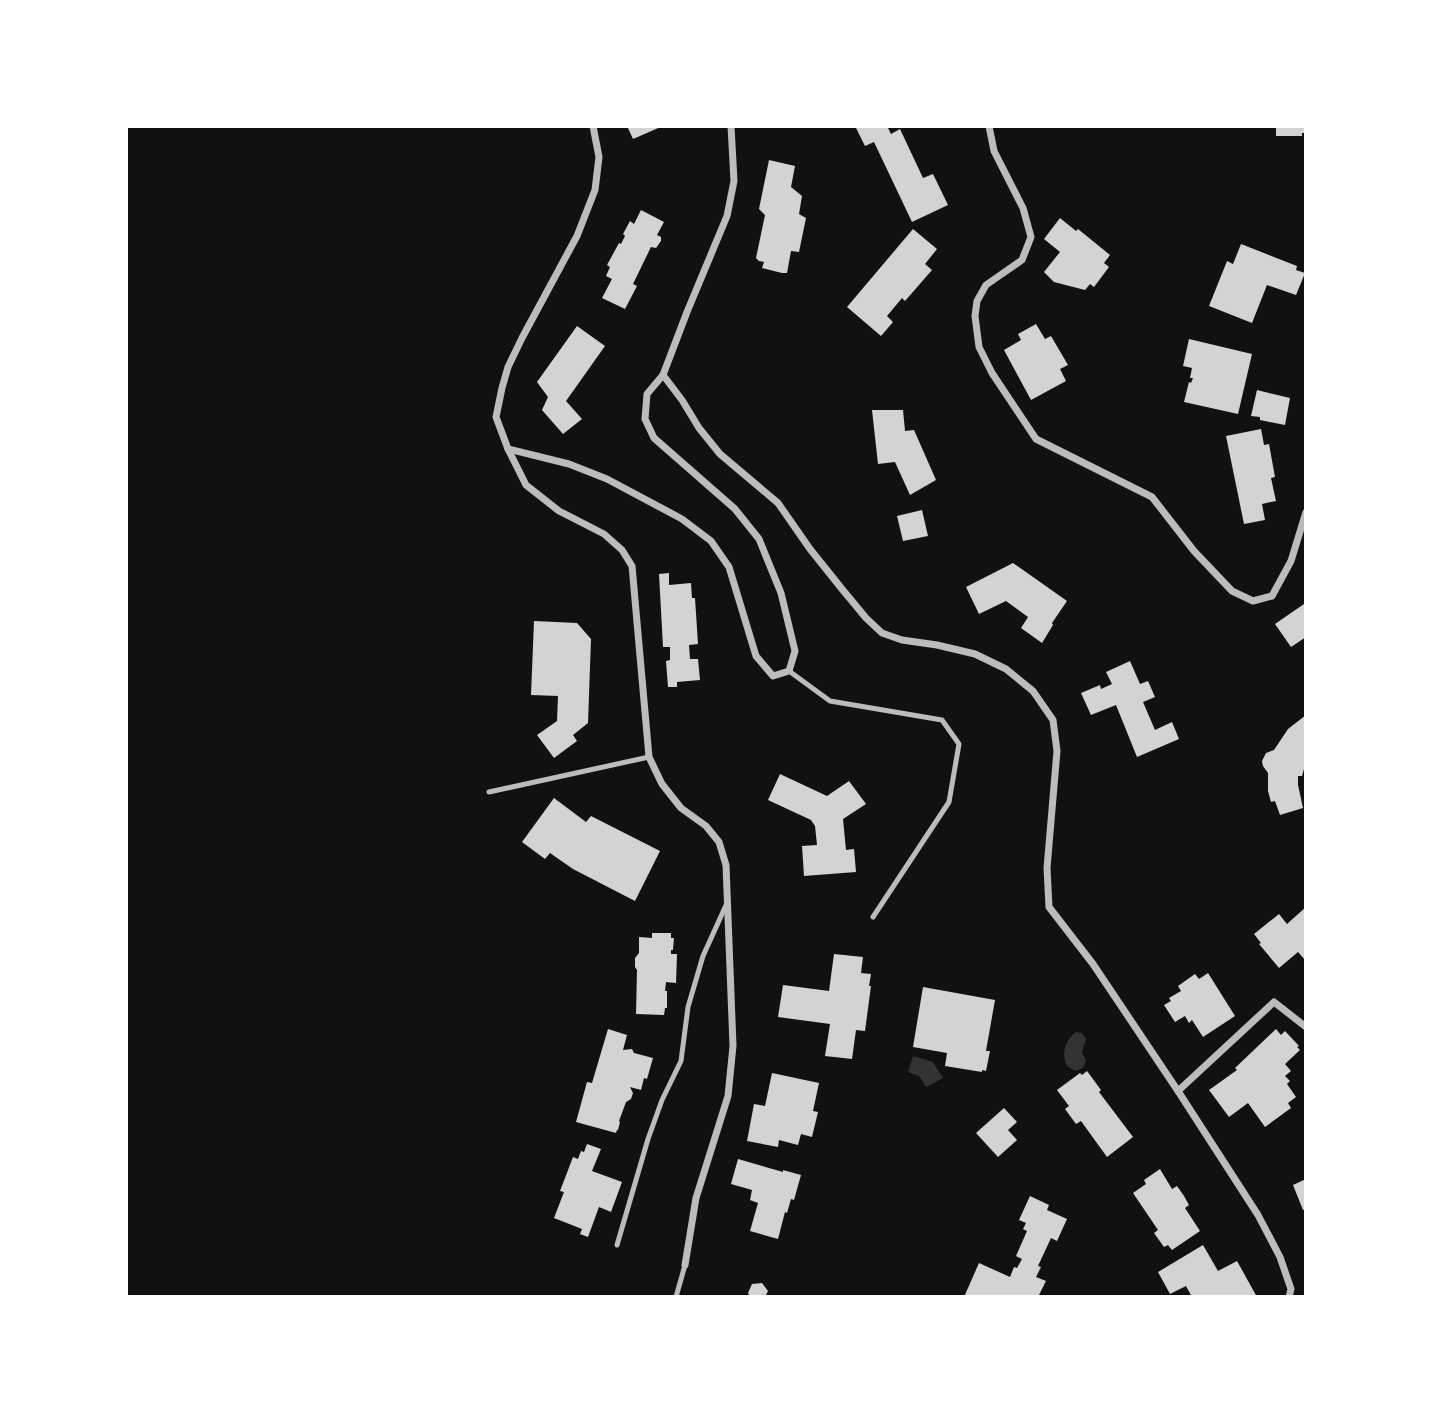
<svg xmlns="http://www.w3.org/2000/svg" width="1432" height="1423" viewBox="0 0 1432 1423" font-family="Merriweather,serif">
  <rect width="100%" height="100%" fill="#111"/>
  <g fill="#333">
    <path d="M1076 1032 1082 1033 1086 1039 1082 1052 1086 1061 1083 1068 1075 1071 1067 1066C1061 1054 1065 1040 1076 1032Z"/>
    <polygon points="913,1056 933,1062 943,1078 926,1087 919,1076 908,1072"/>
  </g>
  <g fill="#d3d3d3">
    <polygon points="627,126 663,126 633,139"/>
    <polygon points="855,126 887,126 891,134 900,129 923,178 933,174 948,205 912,222 874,142 865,146"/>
    <polygon points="1276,126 1306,126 1306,133 1302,133 1302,136 1276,136"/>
    <polygon points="769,160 795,166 791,187 802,196 799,214 806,218 799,252 791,251 787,273 782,273 762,268 764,262 759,261 756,258 765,215 759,209"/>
    <polygon points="641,210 664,222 657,235 661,237 661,241 656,248 651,247 633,284 637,286 625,309 602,298 612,279 606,276 610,267 607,265 619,243 621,244 625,236 623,234 630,221 634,224"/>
    <polygon points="1060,218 1076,231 1078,229 1110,255 1104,263 1109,267 1094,287 1090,284 1085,290 1054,282 1044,272 1060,252 1044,239"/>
    <polygon points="913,229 937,249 925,264 932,270 905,301 902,298 887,316 893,322 881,336 847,307"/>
    <polygon points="1241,244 1297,266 1296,270 1305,273 1296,295 1267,285 1252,323 1209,306 1227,261 1233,264"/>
    <polygon points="1036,324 1045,339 1051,336 1068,365 1060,369 1066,381 1031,400 1004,350 1021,340 1018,334"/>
    <polygon points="577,326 605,346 566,401 582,419 563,434 542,410 548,397 537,382"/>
    <polygon points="1189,339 1252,354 1238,414 1184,402 1189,382 1191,383 1193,378 1190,378 1192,368 1183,366"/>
    <polygon points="1257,390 1290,398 1285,425 1260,420 1260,417 1251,416"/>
    <polygon points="872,410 903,410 905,431 914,430 936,480 910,495 895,462 878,464"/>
    <polygon points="1261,429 1264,445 1269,444 1275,477 1271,478 1276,501 1262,504 1265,520 1244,524 1226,436"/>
    <polygon points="922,510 928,536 903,541 897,516"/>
    <polygon points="1013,563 1067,601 1052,623 1053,625 1042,643 1021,628 1028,617 1006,601 979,614 966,587"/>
    <polygon points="669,573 669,585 691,583 692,598 695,598 698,644 689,645 690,659 698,659 700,680 677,682 677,687 668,687 666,661 670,660 670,647 663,647 659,574"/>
    <polygon points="1304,604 1306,606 1306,637 1291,647 1275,624"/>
    <polygon points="534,621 577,623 591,639 588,723 573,735 577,741 554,758 537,735 557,721 558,696 531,695"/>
    <polygon points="1130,661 1140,684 1148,681 1155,697 1143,702 1155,730 1172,722 1179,739 1137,757 1116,705 1091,715 1081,693 1100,685 1101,689 1112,684 1106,672"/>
    <polygon points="1306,715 1306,762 1302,776 1298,776 1298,785 1303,808 1280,815 1275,801 1271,802 1268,791 1268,773 1263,766 1262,761 1266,753 1274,750 1288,729"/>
    <polygon points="780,774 827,796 849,781 866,804 843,819 846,850 854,849 856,872 804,876 802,846 817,845 815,826 811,820 768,800"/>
    <polygon points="554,798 586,822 591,816 660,851 635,901 573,869 550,853 545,859 522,842"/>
    <polygon points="1306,907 1306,961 1298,952 1279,968 1259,944 1261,943 1254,934 1279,914 1287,924"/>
    <polygon points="652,933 671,933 671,938 674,938 673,950 671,950 671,954 677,954 676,983 666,982 665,991 667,991 667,1008 665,1008 664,1015 636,1014 637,970 635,967 635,958 639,953 639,937 652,938"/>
    <polygon points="834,954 863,957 861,973 871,974 869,986 871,986 865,1031 856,1030 852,1059 825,1056 830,1024 778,1017 783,985 829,991"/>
    <polygon points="1208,973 1235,1016 1203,1037 1192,1020 1189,1023 1185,1016 1175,1022 1164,1005 1171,1001 1169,998 1181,991 1178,986 1195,974 1199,979"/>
    <polygon points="923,987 995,1000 986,1051 990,1051 986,1071 982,1070 982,1072 945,1066 947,1053 913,1047"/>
    <polygon points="608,1029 627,1035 623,1050 632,1049 634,1053 653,1058 647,1079 644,1078 641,1090 630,1087 633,1093 631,1099 626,1102 619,1121 620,1122 618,1130 617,1130 616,1133 576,1122 587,1082 592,1083"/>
    <polygon points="1276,1029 1281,1035 1285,1031 1299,1046 1297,1047 1300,1050 1285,1064 1291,1071 1285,1076 1290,1081 1287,1084 1296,1097 1288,1103 1291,1108 1265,1127 1248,1103 1229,1117 1209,1090 1237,1070 1235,1068"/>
    <polygon points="1087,1071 1101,1090 1099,1092 1133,1137 1107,1157 1081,1121 1076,1124 1065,1109 1069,1106 1057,1090 1080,1073 1082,1075"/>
    <polygon points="772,1073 819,1083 813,1111 818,1112 812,1137 801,1134 798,1145 779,1140 778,1147 747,1141 754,1104 765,1106"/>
    <polygon points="1004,1108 1017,1122 1008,1130 1017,1140 998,1157 976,1133"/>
    <polygon points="587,1144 601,1149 592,1171 622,1182 611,1212 599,1207 588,1237 580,1234 582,1229 554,1218 564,1192 560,1191 573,1157 578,1159 581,1151 584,1152"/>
    <polygon points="738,1159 783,1172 783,1170 801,1175 794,1200 791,1199 787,1213 785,1212 778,1239 750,1231 758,1203 750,1200 752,1190 731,1184"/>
    <polygon points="1160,1169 1172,1189 1177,1186 1184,1196 1189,1205 1185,1208 1200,1231 1172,1250 1168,1245 1164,1247 1154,1233 1158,1230 1133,1193 1146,1184 1144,1180"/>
    <polygon points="1306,1179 1306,1209 1303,1210 1293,1185"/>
    <polygon points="1030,1196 1049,1205 1047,1210 1067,1219 1057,1241 1051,1238 1038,1266 1041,1267 1036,1277 1046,1281 1038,1297 964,1297 979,1263 1010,1277 1014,1267 1017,1268 1022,1259 1016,1256 1027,1231 1023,1229 1026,1223 1019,1220"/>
    <polygon points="1203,1245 1218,1271 1237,1261 1257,1297 1192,1297 1186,1286 1170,1294 1158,1272"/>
    <polygon points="762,1283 768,1291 765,1297 750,1297 748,1293 752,1284"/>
  </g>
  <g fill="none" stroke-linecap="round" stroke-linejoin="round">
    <g stroke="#bcbcbc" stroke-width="5">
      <polyline points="789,671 830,701 942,720 959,744 949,802 873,917"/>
      <polyline points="489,792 649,757"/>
      <polyline points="617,1245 648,1139 662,1100 681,1061 688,1007 703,956 727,903"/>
      <polyline points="676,1297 685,1265"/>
    </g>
    <g stroke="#bcbcbc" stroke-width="7">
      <polyline points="593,126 599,157 595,190 577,236 522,338 508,367 502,388 496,417 508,449 569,464 607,479 682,519 711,541 729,567 756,656 773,676 789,671 795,651 781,593 759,539 735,509 654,438 645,419 647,394 663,375 682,400 699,428 720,454 778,503 810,549 842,589 866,618 882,633 902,640 937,645 975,654 1006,669 1033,691 1053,720 1057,751 1047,868 1049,907 1093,964 1178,1091 1258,1215 1280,1257 1291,1289 1289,1297"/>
      <polyline points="989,126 994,151 1023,208 1031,237 1022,260 986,285 977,301 975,316 979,347 992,373 1036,439 1152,497 1194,551 1232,591 1253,601 1272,596 1291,561 1306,512"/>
      <polyline points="663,375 687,312 727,216 734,181 731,126"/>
      <polyline points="508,449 526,485 559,511 604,534 622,550 632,566 649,757 662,784 681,808 706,826 719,842 726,865 733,1046 728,1096 696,1198 685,1265"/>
      <polyline points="1178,1091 1274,1002 1306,1027"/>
    </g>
  </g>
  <rect width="1432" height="1423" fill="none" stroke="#ffffff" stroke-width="256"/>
</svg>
